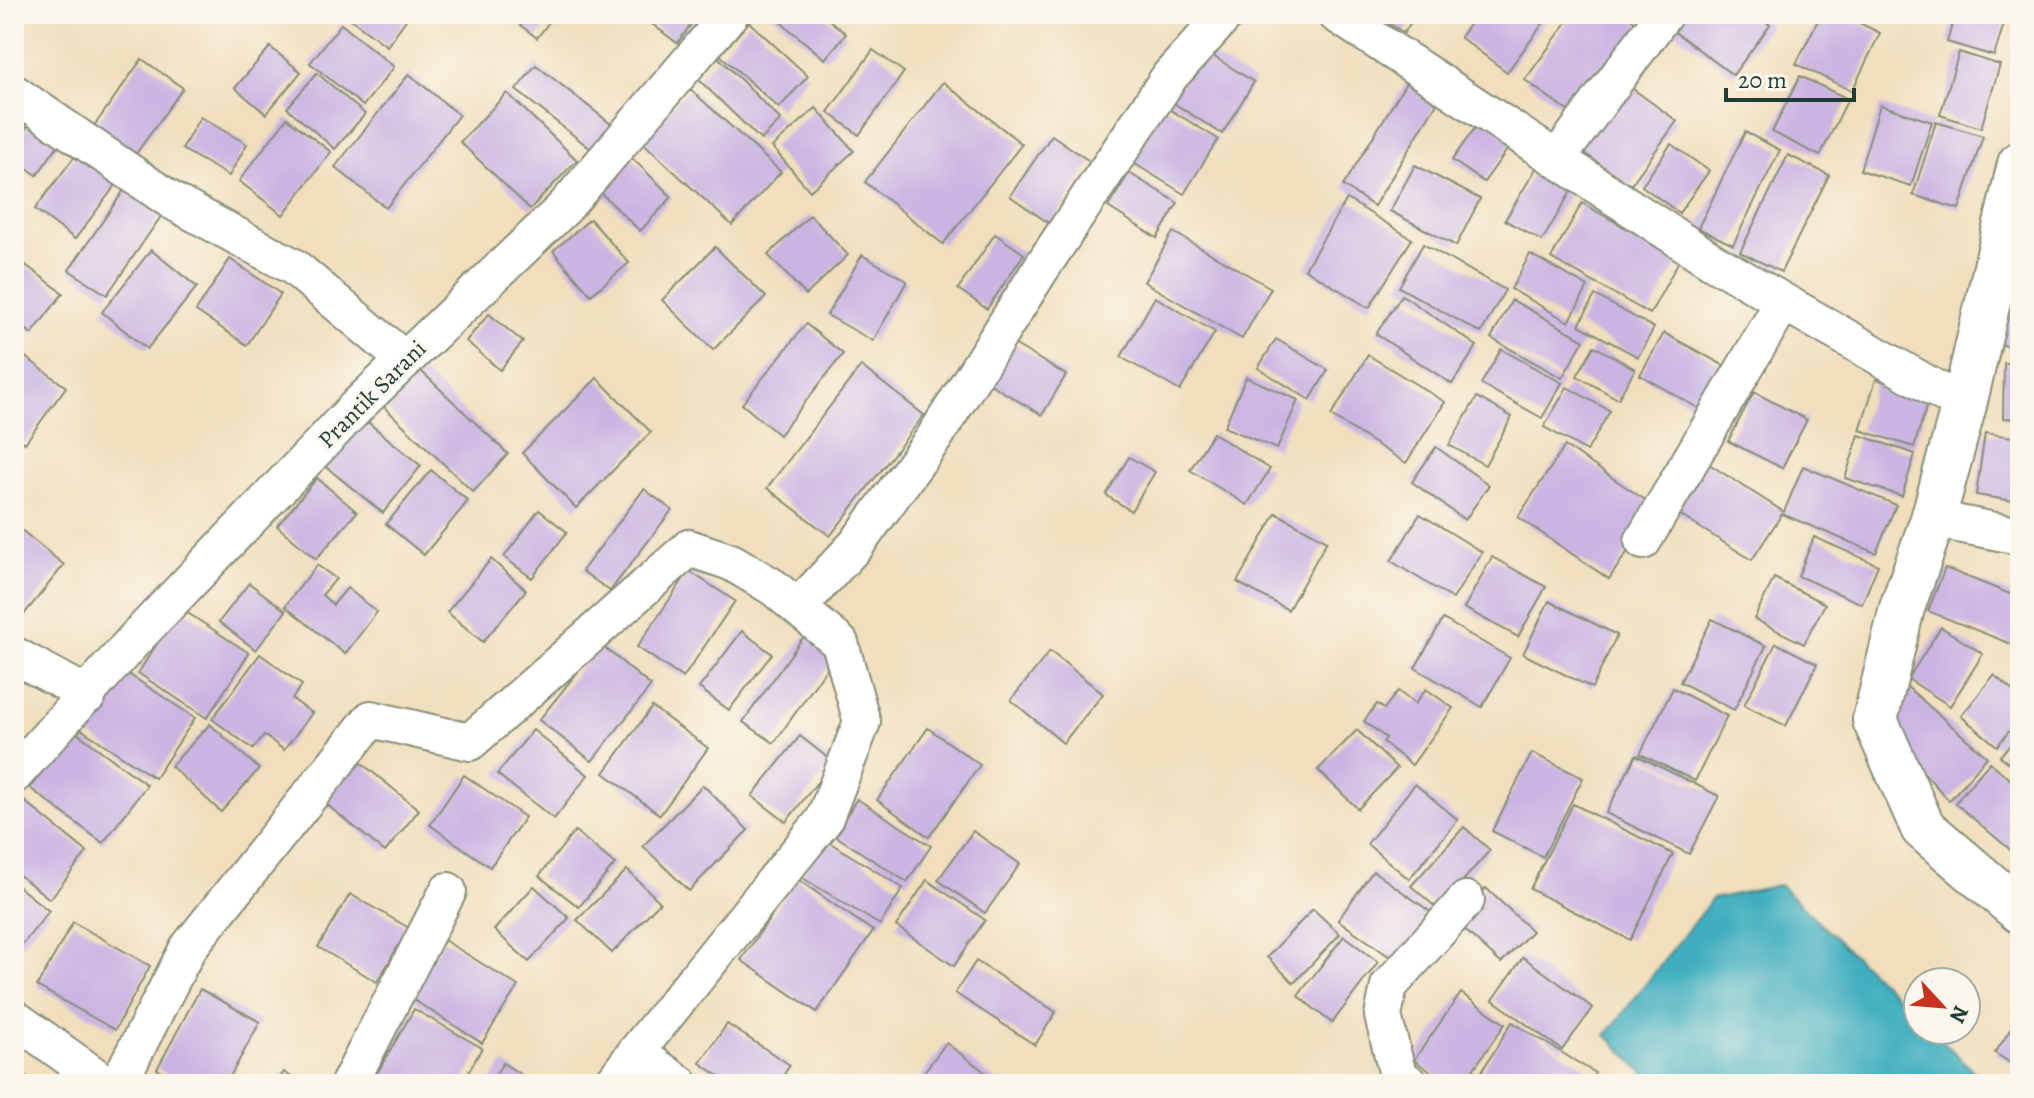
<svg xmlns="http://www.w3.org/2000/svg" width="2034" height="1098" viewBox="0 0 2034 1098" font-family="Alegreya,serif">
  <rect width="100%" height="100%" fill="#fbf7ec"/>
  <filter id="ink" filterUnits="userSpaceOnUse"><feTurbulence type="fractalNoise" baseFrequency=".0125" numOctaves="2"/><feDisplacementMap in="SourceGraphic" scale="16" xChannelSelector="R" yChannelSelector="G"/><feConvolveMatrix kernelMatrix="1 2 1 2 8 2 1 2 1" color-interpolation-filters="sRGB"/></filter>
  <filter id="wash" filterUnits="userSpaceOnUse"><feTurbulence type="fractalNoise" baseFrequency=".006" numOctaves="4" result="noise"/><feDisplacementMap in="SourceGraphic" scale="32" xChannelSelector="R" yChannelSelector="G"/><feGaussianBlur stdDeviation="1.8" result="paint"/><feColorMatrix in="noise" values="0 0 0 0 0 0 0 0 0 0 0 0 0 0 0 0 0 1.4 0 .05"/><feComposite in="paint" operator="in"/></filter>
  <g filter="url(#wash)">
    <rect width="100%" height="100%" fill="#f0debc"/>
    <polygon fill="#41aebf" stroke="#30767a" stroke-width="2" points="1780,885 1918,1017 1918,1030 1931,1030 1987,1084 1655,1084 1606,1035 1712,899"/>
    <g id="blocks">
      <g fill="#cab4e2">
        <polygon points="344,14 410,14 387,46"/>
        <polygon points="506,14 555,14 537,38"/>
        <polygon points="639,14 699,14 677,43"/>
        <polygon points="771,14 822,14 846,34 825,59"/>
        <polygon points="1374,14 1416,14 1404,33"/>
        <polygon points="1477,14 1550,14 1507,72 1460,37"/>
        <polygon points="1573,14 1625,14 1645,29 1579,119 1525,80"/>
        <polygon points="1682,14 1755,14 1770,25 1733,75 1671,29"/>
        <polygon points="1821,14 1841,14 1880,33 1852,91 1796,64"/>
        <polygon points="1955,14 2007,14 1994,56 1947,42"/>
        <polygon points="749,22 808,76 779,108 720,55"/>
        <polygon points="341,24 394,67 363,106 310,63"/>
        <polygon points="270,47 301,72 266,114 235,88"/>
        <polygon points="1202,49 1254,82 1222,134 1169,100"/>
        <polygon points="873,50 904,72 859,135 828,112"/>
        <polygon points="1959,52 2000,65 1981,128 1940,115"/>
        <polygon points="718,57 781,120 761,140 697,78"/>
        <polygon points="142,59 183,88 135,155 94,126"/>
        <polygon points="536,65 611,124 591,149 516,90"/>
        <polygon points="317,73 365,114 335,149 287,108"/>
        <polygon points="409,74 459,115 386,208 335,167"/>
        <polygon points="1800,76 1848,99 1820,156 1772,132"/>
        <polygon points="1409,78 1440,98 1374,206 1343,186"/>
        <polygon points="1622,81 1677,121 1630,186 1575,146"/>
        <polygon points="943,82 1022,144 943,244 865,182"/>
        <polygon points="689,88 781,172 732,225 641,141"/>
        <polygon points="507,93 577,160 530,209 460,142"/>
        <polygon points="1880,105 1932,122 1911,186 1860,170"/>
        <polygon points="1164,106 1218,139 1184,194 1130,161"/>
        <polygon points="816,108 854,151 810,191 772,147"/>
        <polygon points="200,117 247,144 229,176 182,149"/>
        <polygon points="287,118 331,152 283,215 239,181"/>
        <polygon points="1482,118 1514,140 1484,182 1452,160"/>
        <polygon points="32,120 61,141 37,175 14,159 14,146"/>
        <polygon points="1936,122 1983,136 1959,209 1913,195"/>
        <polygon points="1745,132 1780,150 1733,245 1698,228"/>
        <polygon points="1052,135 1092,163 1050,224 1010,196"/>
        <polygon points="1671,144 1709,171 1679,213 1642,186"/>
        <polygon points="78,152 118,182 75,239 35,209"/>
        <polygon points="1788,155 1829,175 1781,272 1740,252"/>
        <polygon points="632,158 672,197 640,231 600,192"/>
        <polygon points="1415,165 1480,199 1456,246 1390,211"/>
        <polygon points="1537,167 1573,188 1542,241 1505,220"/>
        <polygon points="1129,173 1178,203 1157,238 1108,207"/>
        <polygon points="129,183 166,209 107,295 69,270"/>
        <polygon points="1347,199 1412,239 1369,308 1305,269"/>
        <polygon points="1582,203 1680,259 1650,314 1551,258"/>
        <polygon points="810,215 848,255 806,295 768,255"/>
        <polygon points="590,219 629,263 591,295 553,251"/>
        <polygon points="1173,232 1271,288 1242,339 1144,282"/>
        <polygon points="995,234 1024,254 987,309 958,289"/>
        <polygon points="1423,244 1505,290 1481,333 1399,287"/>
        <polygon points="715,247 766,297 713,350 662,300"/>
        <polygon points="151,250 197,287 147,349 102,312"/>
        <polygon points="1530,254 1588,287 1569,322 1511,289"/>
        <polygon points="862,255 907,281 873,341 827,315"/>
        <polygon points="230,259 281,294 247,345 196,311"/>
        <polygon points="19,260 63,293 32,334 14,320 14,267"/>
        <polygon points="2020,260 2020,349 1995,343"/>
        <polygon points="1402,295 1477,346 1452,384 1376,334"/>
        <polygon points="1595,295 1654,328 1638,357 1579,325"/>
        <polygon points="1155,297 1215,332 1180,391 1121,357"/>
        <polygon points="1512,300 1584,340 1562,378 1491,338"/>
        <polygon points="489,314 523,342 500,370 466,341"/>
        <polygon points="806,324 843,354 779,435 742,404"/>
        <polygon points="1664,333 1734,371 1710,415 1640,375"/>
        <polygon points="1276,339 1328,370 1310,400 1258,368"/>
        <polygon points="1009,341 1066,375 1042,415 985,381"/>
        <polygon points="1594,346 1635,369 1618,399 1577,376"/>
        <polygon points="1501,349 1562,383 1542,418 1481,384"/>
        <polygon points="16,350 66,387 25,443 14,435"/>
        <polygon points="1368,355 1445,402 1406,463 1331,416"/>
        <polygon points="2004,363 2020,363 2020,419 2003,418"/>
        <polygon points="861,366 924,415 830,536 767,488"/>
        <polygon points="418,368 508,454 473,492 383,406"/>
        <polygon points="1246,377 1298,400 1277,449 1224,427"/>
        <polygon points="597,378 651,432 576,508 522,453"/>
        <polygon points="1876,379 1930,395 1914,447 1860,430"/>
        <polygon points="1567,387 1610,411 1587,451 1544,427"/>
        <polygon points="1754,392 1807,420 1782,468 1728,441"/>
        <polygon points="1477,397 1512,417 1485,465 1449,445"/>
        <polygon points="364,419 421,466 383,513 325,466"/>
        <polygon points="1213,433 1270,469 1247,505 1190,470"/>
        <polygon points="1985,433 2020,438 2020,502 1976,495"/>
        <polygon points="1859,435 1915,454 1902,496 1845,478"/>
        <polygon points="1565,446 1657,508 1609,579 1518,517"/>
        <polygon points="1436,447 1489,485 1465,520 1412,482"/>
        <polygon points="1129,457 1155,472 1131,511 1106,495"/>
        <polygon points="1701,459 1784,512 1803,466 1896,505 1876,553 1782,514 1752,560 1670,509"/>
        <polygon points="431,470 468,501 424,555 386,524"/>
        <polygon points="317,478 357,512 316,559 277,526"/>
        <polygon points="644,489 672,510 610,591 582,571"/>
        <polygon points="539,510 567,532 532,578 504,557"/>
        <polygon points="1276,513 1327,541 1288,610 1237,582"/>
        <polygon points="1420,514 1482,552 1453,599 1391,561"/>
        <polygon points="14,524 64,565 14,627"/>
        <polygon points="1814,537 1878,565 1862,604 1798,576"/>
        <polygon points="1492,557 1546,587 1518,637 1464,608"/>
        <polygon points="491,559 526,590 483,642 447,612"/>
        <polygon points="317,565 336,579 322,595 333,605 347,588 377,612 345,654 285,606"/>
        <polygon points="1945,568 2020,598 2020,635 2016,646 1928,611"/>
        <polygon points="689,571 735,601 683,678 637,647"/>
        <polygon points="1774,578 1825,604 1804,644 1754,619"/>
        <polygon points="249,583 286,611 256,650 219,622"/>
        <polygon points="1549,601 1617,635 1592,688 1523,654"/>
        <polygon points="180,608 249,653 207,718 138,673"/>
        <polygon points="1443,619 1510,658 1482,707 1415,668"/>
        <polygon points="1712,619 1766,646 1734,710 1680,682"/>
        <polygon points="1941,627 1983,654 1950,706 1908,679"/>
        <polygon points="742,631 772,654 729,710 699,688"/>
        <polygon points="804,636 834,658 774,743 743,722"/>
        <polygon points="1776,643 1817,664 1786,726 1744,705"/>
        <polygon points="600,644 651,686 592,761 539,720"/>
        <polygon points="1050,651 1103,694 1063,743 1011,700"/>
        <polygon points="260,654 302,685 292,699 312,713 284,750 264,735 253,749 212,719"/>
        <polygon points="121,669 195,718 155,778 81,729"/>
        <polygon points="1994,675 2020,697 2020,717 1997,746 1961,716"/>
        <polygon points="1904,684 1987,757 1949,801 1883,726"/>
        <polygon points="1673,688 1727,716 1695,781 1640,754"/>
        <polygon points="1426,689 1453,708 1412,765 1383,742 1386,738 1364,721 1377,704 1384,709 1398,691 1415,704"/>
        <polygon points="652,707 708,748 660,815 604,773"/>
        <polygon points="210,724 259,769 221,812 171,766"/>
        <polygon points="928,728 980,765 929,837 877,800"/>
        <polygon points="73,730 147,785 103,843 30,788"/>
        <polygon points="533,730 588,775 554,819 497,774"/>
        <polygon points="1357,730 1397,768 1358,809 1318,770"/>
        <polygon points="2020,733 2020,774 2000,756"/>
        <polygon points="800,736 833,762 786,822 752,796"/>
        <polygon points="1532,753 1583,778 1543,857 1492,831"/>
        <polygon points="1636,755 1719,796 1689,854 1606,813"/>
        <polygon points="359,761 419,810 385,852 325,803"/>
        <polygon points="1990,762 2020,788 2020,858 1955,803"/>
        <polygon points="464,775 525,817 490,867 430,825"/>
        <polygon points="1415,784 1458,820 1409,879 1367,844"/>
        <polygon points="703,785 748,830 689,891 643,846"/>
        <polygon points="857,799 931,846 907,882 834,835"/>
        <polygon points="23,800 87,852 50,899 14,871 14,811"/>
        <polygon points="1573,804 1673,854 1630,940 1530,889"/>
        <polygon points="1464,827 1490,850 1438,909 1411,886"/>
        <polygon points="575,831 615,864 579,907 539,876"/>
        <polygon points="973,831 1020,864 985,913 938,880"/>
        <polygon points="824,839 903,888 880,925 801,877"/>
        <polygon points="627,870 660,902 612,953 577,920"/>
        <polygon points="1373,871 1435,915 1400,964 1338,920"/>
        <polygon points="797,879 873,931 817,1012 741,960"/>
        <polygon points="927,880 985,920 954,966 896,926"/>
        <polygon points="14,883 49,911 14,955"/>
        <polygon points="534,886 569,918 529,962 494,930"/>
        <polygon points="1486,888 1532,931 1501,963 1455,921"/>
        <polygon points="350,894 409,928 377,982 318,947"/>
        <polygon points="1313,909 1340,934 1294,983 1267,957"/>
        <polygon points="73,922 150,966 115,1030 37,986"/>
        <polygon points="1344,936 1378,962 1332,1023 1298,996"/>
        <polygon points="444,940 518,986 482,1043 409,997"/>
        <polygon points="1523,957 1593,1008 1562,1050 1493,1000"/>
        <polygon points="976,961 1056,1012 1035,1045 955,993"/>
        <polygon points="200,989 260,1022 226,1084 184,1084 157,1069"/>
        <polygon points="1461,993 1505,1024 1463,1084 1448,1084 1414,1060"/>
        <polygon points="414,1009 482,1048 462,1084 387,1084 375,1077"/>
        <polygon points="2020,1015 2020,1069 1995,1053"/>
        <polygon points="1512,1022 1595,1073 1589,1084 1474,1084"/>
        <polygon points="727,1024 790,1065 778,1084 731,1084 700,1063"/>
        <polygon points="946,1043 1001,1084 915,1084"/>
        <polygon points="503,1063 535,1084 489,1084"/>
        <polygon points="14,1070 40,1084 14,1084"/>
        <polygon points="284,1072 301,1084 276,1084"/>
      </g>
    </g>
  </g>
  <g filter="url(#ink)">
    <use href="#blocks" fill-opacity="0" stroke="#888e78" stroke-width="2"/>
    <g fill="none" stroke-linecap="round" stroke-linejoin="round">
      <defs>
        <g id="street">
          <polyline points="1336,14 1712,261 1964,405"/>
          <polyline points="14,93 172,201 294,267 405,360"/>
          <polyline points="1557,159 1664,14"/>
          <polyline points="1933,519 2020,536"/>
          <polyline points="1643,541 1782,304"/>
          <polyline points="798,607 856,545 934,438 1042,267 1170,76 1226,14"/>
          <polyline points="14,655 88,695"/>
          <polyline points="14,775 136,638 359,404 564,208 730,14"/>
          <polyline points="14,1018 106,1084"/>
          <polyline points="118,1084 188,948 371,719 470,742 689,548 731,562 773,587 840,643 862,722 824,820 636,1052"/>
          <polyline points="349,1084 448,891"/>
          <polyline points="612,1084 636,1052 680,1084"/>
          <polyline points="1410,1084 1398,1075 1383,1016 1389,986 1466,900"/>
        </g>
        <polyline id="secondary" points="2020,164 1964,405 1933,519 1902,608 1875,720 1923,828 2020,911"/>
      </defs>
      <use href="#street" stroke="#888e78" stroke-width="40"/>
      <use href="#secondary" stroke="#888e78" stroke-width="48"/>
      <use href="#street" stroke="#fff" stroke-width="36"/>
      <use href="#secondary" stroke="#fff" stroke-width="44"/>
    </g>
  </g>
  <g text-anchor="middle" stroke-width="6" stroke-linejoin="round" paint-order="stroke">
    <g font-size="24" fill="#1f3d34" stroke="#fbf7ec">
      <text transform="translate(372 394) rotate(-45)" y="8">Prantik Sarani</text>
    </g>
  </g>
  <rect width="2034" height="1098" fill="none" stroke="#fbf7ec" stroke-width="48"/>
  <g transform="translate(1942 1006) rotate(116)"><circle r="38" fill="#fbf7ec" stroke="#a3ada2" stroke-width="2"/>
  <path d="M0-6L14 30L0 20L-14 30Z" fill="#c8321e"/>
  <text y="-12" font-size="22" font-weight="bold" text-anchor="middle" fill="#1f3d34">N</text>
  </g>
  <path d="M1726 88v12h128v-12" fill="none" stroke="#1f3d34" stroke-width="4"/>
  <text x="1738" y="88" font-size="24" fill="#1f3d34" stroke="#fbf7ec" stroke-width="6" paint-order="stroke">20 m</text>
</svg>
